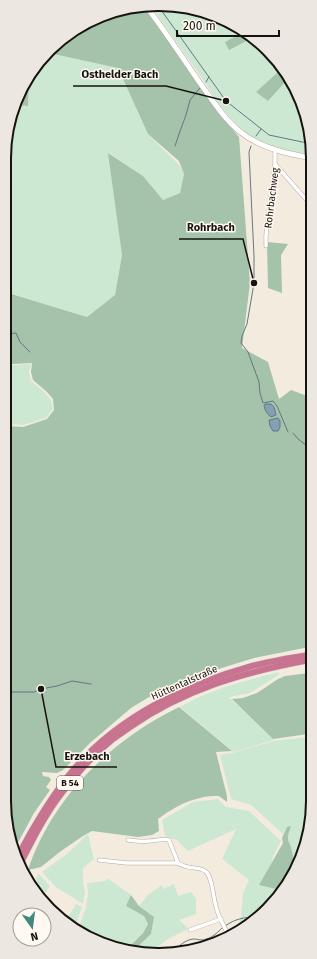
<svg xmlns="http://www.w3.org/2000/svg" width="317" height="959" viewBox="0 0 317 959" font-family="'Fira Sans',sans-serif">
  <rect width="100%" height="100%" fill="#f4ebdf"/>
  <g fill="#cde8d2">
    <path d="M151 6 198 9 236 25 275 56 297 90 312 138V156C297 153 277 150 264 144 233 130 215 97 197 71 181 49 166 28 151 6Z"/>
    <polygon points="49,53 118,68 148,134 181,167 184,174 180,193 163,200 143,176 109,153 122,255 115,295 87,317 8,293 9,119 16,105 28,106 29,78 36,65"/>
    <polygon points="7,363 13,365 31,364 29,372 31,381 44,392 51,400 53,409 46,418 23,425 7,424"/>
    <path d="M279 672V674L277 676 250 693 229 697 274 740 234 752 180 707C208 690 247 680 279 672Z"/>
    <polygon points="308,737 308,840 297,864 294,860 291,847 288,840 287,827 283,834 251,805 231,799 220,755 236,752 274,741"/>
    <polygon points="218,799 226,807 249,811 281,841 273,856 272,861 276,889 288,884 287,887 245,928 239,920 241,917 243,893 249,880 222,859 236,829 188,851 177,840 165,836 162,820 193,802"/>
    <polygon points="88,834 94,859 83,868 83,881 85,893 83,904 56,887 42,872 68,853"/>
    <polygon points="39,874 50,886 41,900 33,888 37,876"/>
    <polygon points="107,878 131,895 127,906 144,916 148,924 143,932 126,950 90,939 78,930 86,907 88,893 87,883 106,881"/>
    <path d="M174 884 178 896 191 892 196 899V914L179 920 189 929C182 932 175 935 168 939 154 948 154 958 132 952L151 934 154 917 139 906 148 895 162 885 163 889Z"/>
    <polygon points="76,904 82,907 75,927 66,920"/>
  </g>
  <g fill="#a5c2aa">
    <path d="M138 5 143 6C176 48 203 96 239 137L250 283 242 348 268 362 279 399 291 390 310 397 309 647 254 658 209 672 204 673 154 694 131 708 90 743 63 770 57 773 42 772 43 776 49 777 51 780 46 787 50 790 34 813 14 850 4 800 7 426 23 427 47 419 54 410 53 399 47 392 33 380 31 372 32 363 13 364 7 362 8 293 87 317 115 295 122 255 108 153 143 176 163 200 180 193 184 174 179 161 148 134 118 68 49 53 81 25Z"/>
    <polygon points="244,32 252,38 229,50 225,42"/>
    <polygon points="277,73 286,81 268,101 256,92"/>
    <polygon points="29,78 28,106 16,105"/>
    <polygon points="267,242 288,244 281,255 282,293 268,288"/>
    <polygon points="309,673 308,734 273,739 232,699 243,698 257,693 278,679 285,676"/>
    <path d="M179 707 232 751 216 752 227 796V802L219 796C213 796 207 796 200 798 185 801 170 810 158 819L159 831 152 835 138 837 92 831 83 836 61 851 41 867 28 870C52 798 111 740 179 707Z"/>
    <polygon points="291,826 288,835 288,840 291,847 294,860 297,864 288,884 276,889 259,885 283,843 282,838 287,827"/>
    <polygon points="131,895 139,906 154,917 151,934 132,952 126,950 143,933 148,924 144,916 126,906"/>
  </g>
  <g fill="#83a1b5" stroke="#637784">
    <path d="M265 404H271L274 407 276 415 271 417C267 414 265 410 264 406Z"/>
    <polygon points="278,418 280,421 280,427 278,431 273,431 270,426 269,420"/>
  </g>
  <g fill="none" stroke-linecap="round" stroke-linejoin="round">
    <g stroke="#637784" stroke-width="1">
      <polyline points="159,7 226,101 269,135 312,144"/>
      <polyline points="206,82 209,77"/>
      <polyline points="256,136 261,129"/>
      <polyline points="175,146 179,134 186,115 190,100 200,88"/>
      <polyline points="251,146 249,152 254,256 254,283 247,324 242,336 241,343 248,352 259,382 260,393 263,403 273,401 277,406 288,432"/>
      <polyline points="8,334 16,333 20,342 30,352"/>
      <polyline points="293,433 298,439 310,448"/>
      <polyline points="5,689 13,692 34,692 41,689 57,686 72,681 91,684"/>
      <path d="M225 926C235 919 244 917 256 917"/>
      <path d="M174 951C179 946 185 940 193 939 198 939 202 941 206 939 212 938 218 932 222 928"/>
    </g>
    <defs>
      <g id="street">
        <polyline points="275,164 311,205"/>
        <polyline points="266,246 266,235 275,164 275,150"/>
        <path d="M128 840C135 841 142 842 149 841 156 841 162 838 169 840L178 863"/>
        <polyline points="99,860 127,863 178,863"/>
        <path d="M178 863C188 870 198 866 205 871 213 876 213 900 217 910 219 918 224 925 227 933V937"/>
        <polyline points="190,930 221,919"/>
      </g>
      <path id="secondary" d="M146 6C165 31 182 57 200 83 214 102 226 123 246 136 265 149 289 154 312 158"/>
      <g id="highway">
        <path d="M16 860C33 827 51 796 75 768 120 716 187 684 252 666 271 661 290 658 309 655"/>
        <path d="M19 866C32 841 44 816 61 794 76 774 93 755 113 739 118 735 125 731 130 727 185 689 244 672 309 660"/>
      </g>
    </defs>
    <use href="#street" stroke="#b1a89d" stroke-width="4.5"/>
    <use href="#secondary" stroke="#b1a89d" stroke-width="6"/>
    <use href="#highway" stroke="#cccbca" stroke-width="7"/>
    <use href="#street" stroke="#fff" stroke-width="3.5"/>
    <use href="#secondary" stroke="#fff" stroke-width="5"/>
    <use href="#highway" stroke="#c87390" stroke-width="6"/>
  </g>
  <g text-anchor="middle" stroke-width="3" stroke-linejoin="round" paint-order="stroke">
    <rect fill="#fff9f2" stroke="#5d5954" stroke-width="1" x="57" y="776" width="26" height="14" rx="3"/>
    <g font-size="9" font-weight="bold" fill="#171410">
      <text x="70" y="786">B 54</text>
    </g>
    <g font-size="10" fill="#171410" stroke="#fff9f2">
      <text transform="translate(271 198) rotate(-83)" y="4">Rohrbachweg</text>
      <text transform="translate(184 682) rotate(-24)" y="4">Hüttentalstraße</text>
    </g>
  </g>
  <path d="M0 0H317V959H0ZM158 11H159A147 147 0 0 1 306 158V801A147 147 0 0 1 159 948H158A147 147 0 0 1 11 801V158A147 147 0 0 1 158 11Z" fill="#ece7e0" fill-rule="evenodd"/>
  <path fill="none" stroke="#171410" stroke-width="2" d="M158 11H159A147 147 0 0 1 306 158V801A147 147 0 0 1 159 948H158A147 147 0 0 1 11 801V158A147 147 0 0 1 158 11Z"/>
  <path fill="none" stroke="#171410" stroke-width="1.5" d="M226 101L166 86H73M254 283L243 239H179M41 689L56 767H117"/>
  <g fill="#171410" stroke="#fff9f2" stroke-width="1.5">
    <circle cx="226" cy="101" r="4"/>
    <circle cx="254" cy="283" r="4"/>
    <circle cx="41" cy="689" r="4"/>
  </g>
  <g font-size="11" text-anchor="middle" font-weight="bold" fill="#171410" stroke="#fff9f2" stroke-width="3" stroke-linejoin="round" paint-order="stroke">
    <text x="120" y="78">Osthelder Bach</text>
    <text x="211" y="231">Rohrbach</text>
    <text x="87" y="760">Erzebach</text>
  </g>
  <g transform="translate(32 927) rotate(166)"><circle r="19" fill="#fff9f2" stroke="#a29d98"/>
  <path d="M0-3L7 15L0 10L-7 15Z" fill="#42887f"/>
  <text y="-6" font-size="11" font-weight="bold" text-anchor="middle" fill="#171410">N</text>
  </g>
  <path d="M177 30v6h102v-6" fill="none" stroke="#171410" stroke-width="2"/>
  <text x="183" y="30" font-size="12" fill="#171410" stroke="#fff9f2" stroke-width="3" paint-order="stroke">200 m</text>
</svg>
